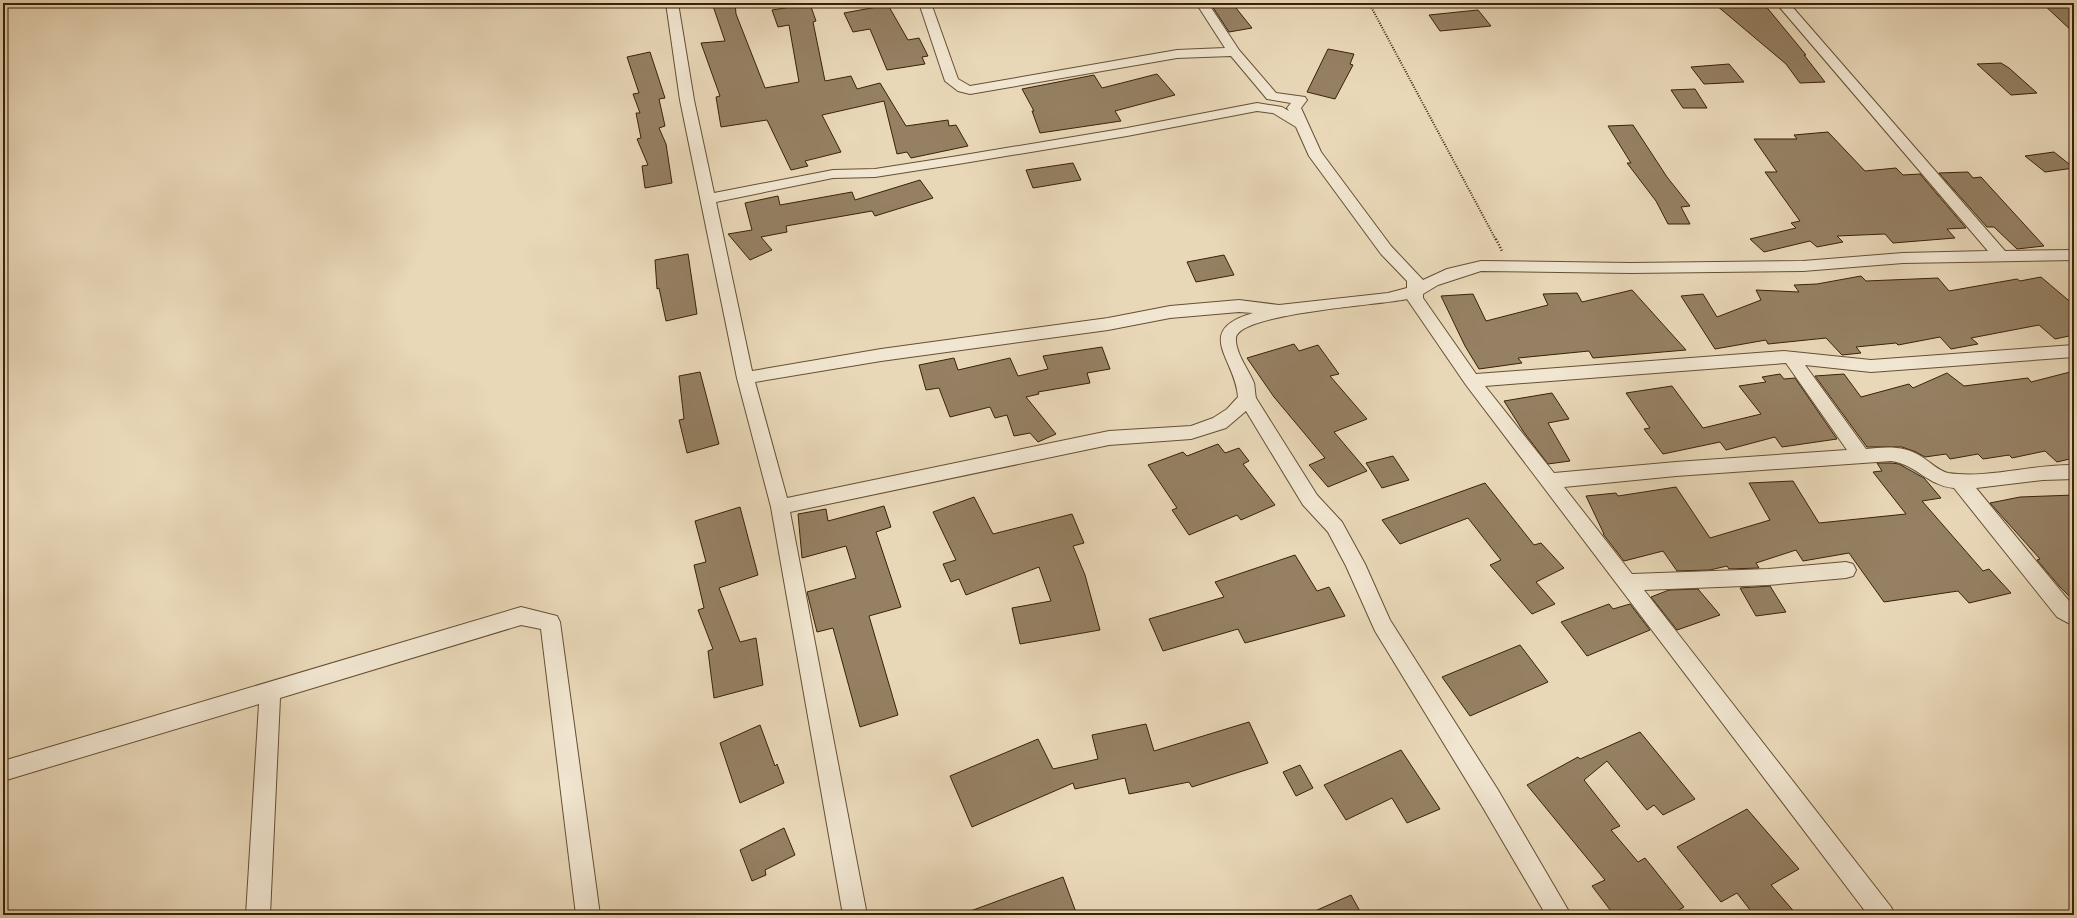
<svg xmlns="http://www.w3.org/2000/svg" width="2077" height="918" viewBox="0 0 2077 918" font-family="'Libre Bodoni',serif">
  <rect width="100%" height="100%" fill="#e9d8b8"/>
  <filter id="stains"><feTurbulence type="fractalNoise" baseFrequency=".005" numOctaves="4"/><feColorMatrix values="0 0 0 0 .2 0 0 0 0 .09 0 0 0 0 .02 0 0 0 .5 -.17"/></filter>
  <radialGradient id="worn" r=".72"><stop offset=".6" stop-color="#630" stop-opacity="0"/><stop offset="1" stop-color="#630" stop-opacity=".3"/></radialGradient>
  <g fill="#958063" stroke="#3a2107">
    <polygon points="712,3 735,3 736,14 765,88 799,82 789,25 778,27 772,10 810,4 816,21 813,22 825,81 851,76 857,89 880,83 906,126 948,120 949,126 956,125 968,146 911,158 907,152 897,154 884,101 822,115 841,152 805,161 808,166 791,170 767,120 721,127 716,97 720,96 701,43 725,41"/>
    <polygon points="1210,3 1232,3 1252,28 1229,32"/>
    <polygon points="2042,3 2074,3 2074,33"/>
    <polygon points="1764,4 1806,55 1804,55 1825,82 1800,83 1786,64 1716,5"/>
    <polygon points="888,5 908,40 919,38 928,56 922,57 925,64 887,70 870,29 853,32 844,13"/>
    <polygon points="1478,10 1491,26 1440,31 1429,15"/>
    <polygon points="1328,49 1354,54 1350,64 1353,65 1335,99 1307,92"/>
    <polygon points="650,52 665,98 659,99 665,126 659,128 666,144 672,183 645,188 642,166 648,165 637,139 641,138 636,113 640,113 633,94 639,93 627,57"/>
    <polygon points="2001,63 2009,68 2037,93 2011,95 1977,64"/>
    <polygon points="1729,64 1744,82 1704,84 1691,67"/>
    <polygon points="1157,74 1175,95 1115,111 1121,121 1040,133 1032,111 1034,111 1022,89 1094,75 1102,88"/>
    <polygon points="1695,89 1707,108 1683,108 1671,90"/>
    <polygon points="1633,125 1667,177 1690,206 1681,207 1690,224 1668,224 1656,201 1627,163 1631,163 1608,126"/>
    <polygon points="1828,132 1865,171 1896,168 1903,175 1920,174 1966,228 1947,229 1955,238 1893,243 1885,234 1837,236 1843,242 1817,247 1810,241 1764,252 1750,239 1796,228 1791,223 1800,221 1765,172 1777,172 1754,139 1797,139 1794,135"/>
    <polygon points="2054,152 2074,168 2045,172 2025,156"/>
    <polygon points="1073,163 1081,180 1033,188 1026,170"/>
    <polygon points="1968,172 1973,178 1981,177 2044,246 2017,249 1994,227 1987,227 1939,173"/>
    <polygon points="920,180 933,198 875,216 872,211 786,226 787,232 761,237 772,250 750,260 728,234 752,230 745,203 778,196 780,205 852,192 855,200"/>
    <polygon points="688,254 697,314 666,321 659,288 657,289 655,260"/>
    <polygon points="1224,255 1234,275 1196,282 1187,262"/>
    <polygon points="1861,276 1866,281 1938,278 1949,291 2017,279 2020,281 2041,277 2074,305 2074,335 2055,339 2039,325 1971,338 1978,344 1951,349 1940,337 1898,345 1896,343 1856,347 1861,353 1842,355 1826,338 1768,344 1766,340 1715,349 1681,296 1703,294 1717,317 1761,300 1756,290 1799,292 1794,285 1817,284"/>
    <polygon points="1632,290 1686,350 1593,358 1589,351 1518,358 1522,363 1479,369 1465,346 1441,296 1473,294 1486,321 1548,305 1543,294 1577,293 1582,302"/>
    <polygon points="1294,344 1299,351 1318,345 1339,374 1330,376 1367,419 1334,432 1367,471 1328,487 1309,465 1325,458 1274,397 1247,358"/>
    <polygon points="1102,347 1110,369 1087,373 1090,383 1038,392 1039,394 1026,397 1056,434 1038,442 1030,433 1014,436 1007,415 995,418 990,407 950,417 939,388 926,390 919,365 954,358 958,370 1010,358 1018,376 1048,369 1043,356"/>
    <polygon points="2074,371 2074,458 2057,462 2045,451 2012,458 2009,455 1983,459 1978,454 1950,459 1946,454 1925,457 1916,452 1902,447 1867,447 1815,376 1844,374 1861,397 1909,384 1913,388 1947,373 1964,386 2028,378 2031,382"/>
    <polygon points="700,372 719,444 687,453 679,420 684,419 679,376"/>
    <polygon points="1780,374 1784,379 1795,378 1837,439 1782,447 1775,437 1726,450 1720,442 1663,454 1644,429 1650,428 1626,393 1672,386 1703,428 1761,414 1739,386 1766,382 1762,377"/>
    <polygon points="1552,393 1569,419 1548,423 1570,461 1548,464 1523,431 1504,401"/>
    <polygon points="1218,444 1225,453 1239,448 1249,461 1243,464 1275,505 1241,520 1237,515 1189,535 1172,510 1177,508 1148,465 1183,452 1187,456"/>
    <polygon points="1393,456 1409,480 1382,488 1366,463"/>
    <polygon points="1877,463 1891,463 1899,464 1924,478 1941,498 1922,501 1983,571 1989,569 2011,593 1969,603 1958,591 1884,602 1849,553 1803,561 1796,550 1756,563 1759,568 1729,569 1727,566 1710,570 1677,571 1663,551 1624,561 1603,534 1604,534 1586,496 1616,493 1618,496 1676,487 1710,538 1770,520 1749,483 1793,481 1819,523 1906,514 1873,472 1882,471"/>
    <polygon points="1485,483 1534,545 1541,543 1564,568 1536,582 1555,604 1532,614 1490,565 1501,560 1468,518 1400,544 1382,520"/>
    <polygon points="2074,495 2074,601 2060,587 2037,560 2040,559 1990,503 2020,497"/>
    <polygon points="974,497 993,534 1072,514 1084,543 1073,546 1085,575 1100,630 1020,644 1012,608 1051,601 1039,567 966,595 959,579 951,582 943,564 956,560 933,512"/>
    <polygon points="884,506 891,527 876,532 901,607 869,616 898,715 860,727 833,628 817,632 807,592 856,578 846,546 802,558 798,514 826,509 828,521"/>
    <polygon points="740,507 758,575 719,588 740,642 756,638 763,685 714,698 708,651 713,649 698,610 704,608 694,565 706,562 695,521"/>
    <polygon points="1295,555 1317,591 1329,587 1345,616 1245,643 1238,629 1163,651 1149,619 1224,597 1215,582"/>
    <polygon points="1770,586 1786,612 1756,616 1740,588"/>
    <polygon points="1698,589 1720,615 1677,630 1651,597 1669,590"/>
    <polygon points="1609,604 1613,609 1630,604 1650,630 1587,656 1561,622"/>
    <polygon points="1520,645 1548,682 1470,716 1442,677"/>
    <polygon points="1249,722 1268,763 1192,787 1189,782 1129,794 1125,778 1075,789 1073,783 972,827 950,776 1038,739 1053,769 1098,759 1092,735 1146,724 1154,751"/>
    <polygon points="760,725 775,766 777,764 784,783 740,803 720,743"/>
    <polygon points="1640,732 1695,799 1663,815 1654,805 1647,810 1607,761 1584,780 1620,826 1611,830 1638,862 1645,858 1684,907 1670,915 1614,915 1592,886 1605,880 1527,785 1578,757 1580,759"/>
    <polygon points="1401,750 1440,809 1407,823 1392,798 1346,820 1324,785"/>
    <polygon points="1300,765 1313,788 1296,796 1283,772"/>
    <polygon points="1747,809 1799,869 1771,885 1797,915 1754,915 1737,893 1721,902 1677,847"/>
    <polygon points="784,828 795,855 765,870 766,875 752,881 740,850"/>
    <polygon points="1063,877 1077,915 966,915 965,913"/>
    <polygon points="1351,895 1362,915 1306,915"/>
  </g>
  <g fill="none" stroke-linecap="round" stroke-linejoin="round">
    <defs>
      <g id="minor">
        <path d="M666 3H678L694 100 714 193 833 170 875 169 958 156 1127 128 1257 103 1282 107 1289 111 1287 108 1291 103 1267 99 1231 56 1177 58 970 94 958 91 945 81 919 3H931L958 79 970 86 1177 50 1225 48 1196 3H1208L1239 50 1276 93 1305 97 1307 100 1301 108 1321 152 1391 246 1423 280 1447 269 1481 261 1631 263 1803 261 1903 253 1988 251 1776 3H1789L2005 251 2074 250V260L1903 263 1803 271 1631 273 1481 271 1438 285 1423 294V298L1476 374 1784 351 1871 360 2074 345V357L1871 372 1805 365 1866 449C1885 447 1905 445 1922 457 1930 462 1939 471 1948 473 1988 479 2033 464 2074 465V479L2043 480 1976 488 2074 607V626L2057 617 1954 488C1928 486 1916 464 1891 461L1676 476 1564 487 1632 574 1768 569 1846 562 1853 564 1856 570 1853 576 1846 578 1768 585 1644 590 1891 907 1895 915H1868L1466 385 1407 299C1382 305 1239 313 1236 338 1235 353 1249 370 1254 383 1255 388 1255 394 1256 398L1317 495 1342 522 1365 564 1390 620 1498 790 1571 915H1546L1482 806 1375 631 1346 566 1328 532 1303 505 1246 411 1226 428 1191 439 1109 445 790 512 867 915H843L771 507 737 378 680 100ZM1257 111 1273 113 1296 127 1309 156 1381 254 1407 281V288L1388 293 1279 305 1239 300 1170 306 1108 318 881 349 752 371 716 202 833 178 875 177 958 164 1127 136ZM1239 312 1253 313C1192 331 1236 359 1238 397L1227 409 1213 418 1191 426 1109 431 787 498 755 382 881 361 1108 330 1170 318ZM1786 363 1847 450 1676 462 1554 473 1485 386Z"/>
        <polygon points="521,607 557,616 560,622 600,915 576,915 541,629 521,625 280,698 270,915 246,915 259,704 3,781 3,761"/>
      </g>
    </defs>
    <use href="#minor" stroke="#664f33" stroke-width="2"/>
    <polyline stroke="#3a2107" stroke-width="2" stroke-dasharray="1 1.5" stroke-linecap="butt" points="1369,3 1496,240"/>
    <polyline stroke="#3a2107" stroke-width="2.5" stroke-dasharray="1 2" stroke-linecap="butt" points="1496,239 1502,251"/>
    <use href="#minor" fill="#f1e6d1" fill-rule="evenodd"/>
  </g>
  <rect width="2077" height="918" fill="none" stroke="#e9d8b8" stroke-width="16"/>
  <rect x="4" y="4" width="2069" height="910" fill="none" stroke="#3a2107" stroke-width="2"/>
  <rect x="8" y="8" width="2061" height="902" fill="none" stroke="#3a2107"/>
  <rect width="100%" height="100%" filter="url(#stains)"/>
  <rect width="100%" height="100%" fill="url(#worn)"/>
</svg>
